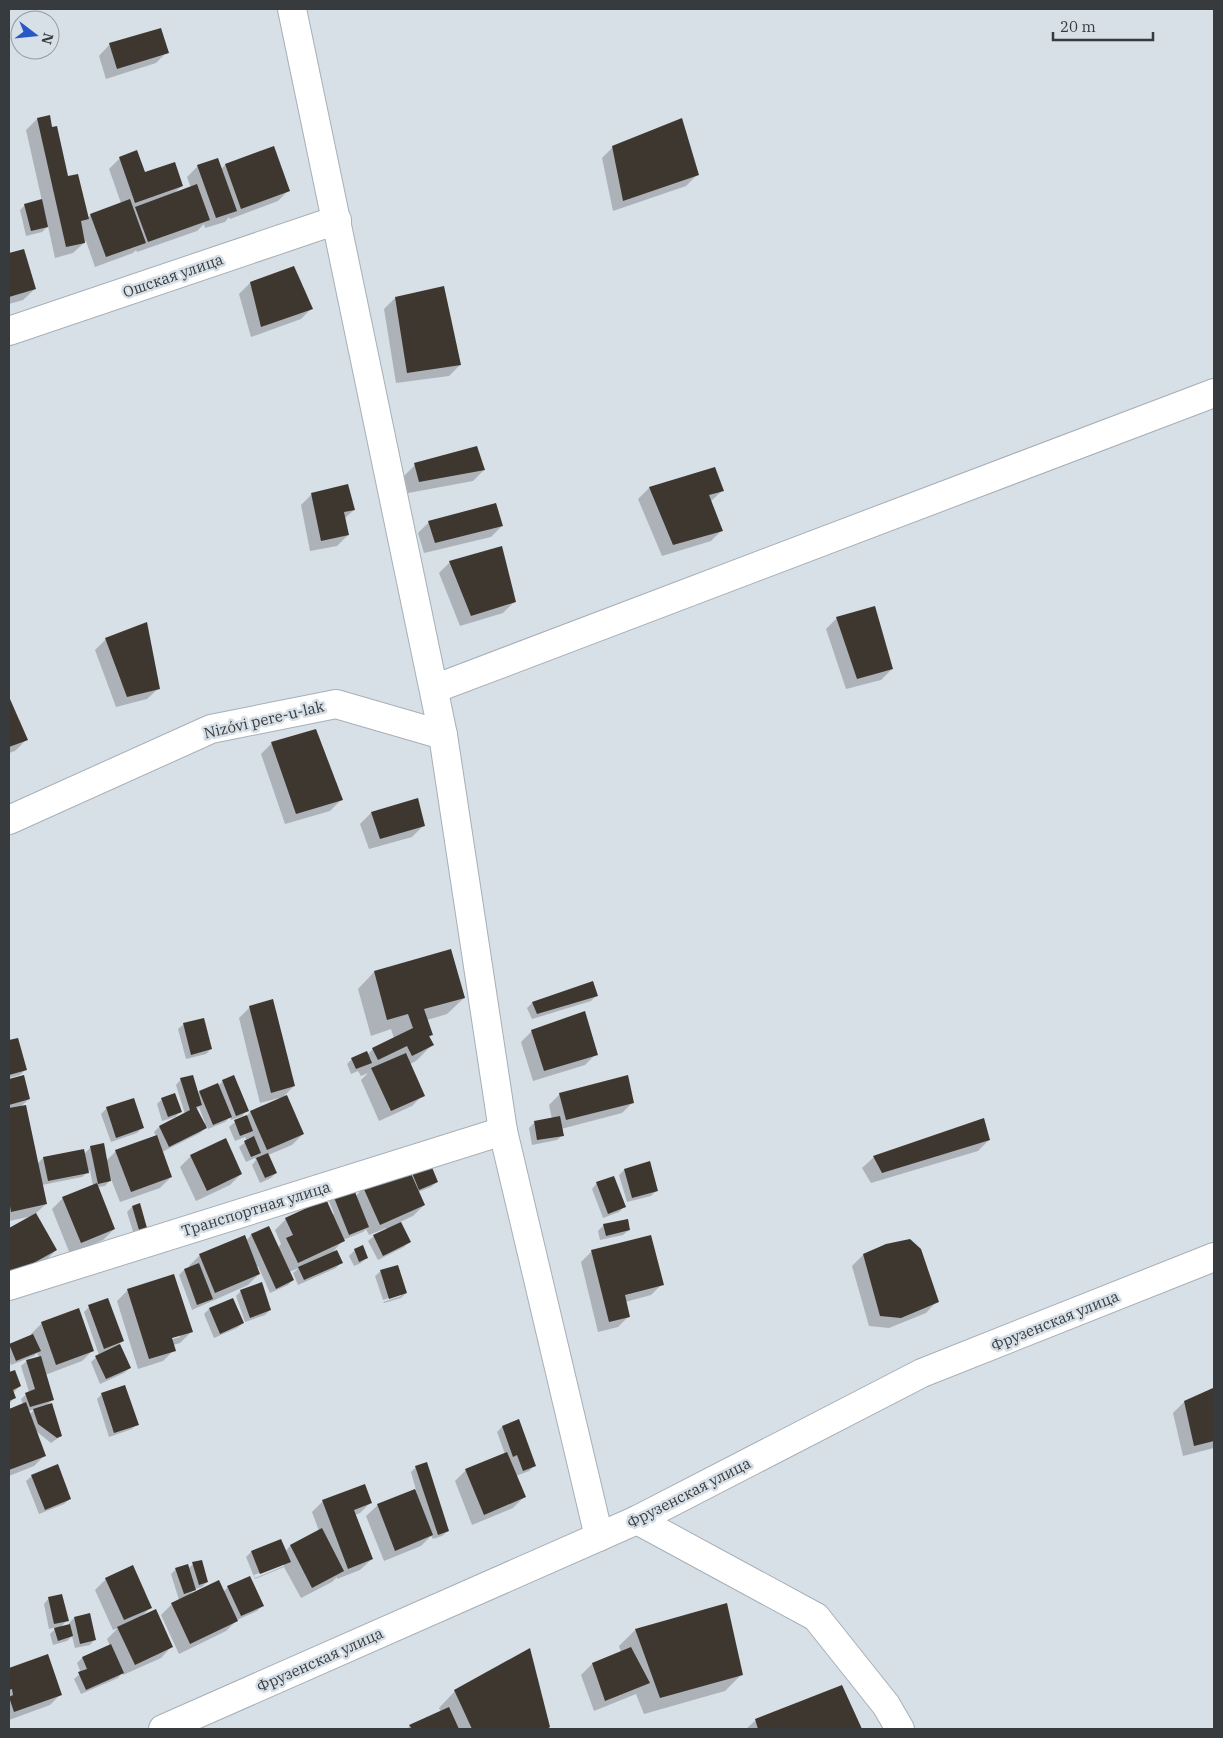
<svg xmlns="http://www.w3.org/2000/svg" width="1223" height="1738" viewBox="0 0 1223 1738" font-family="'IBM Plex Serif',serif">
  <rect width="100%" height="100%" fill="#d7dfe7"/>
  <g fill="#0003" fill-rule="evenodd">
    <polygon points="110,44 167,52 156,63 106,79 99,56"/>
    <polygon points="49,117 67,177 87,218 91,215 121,203 109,169 120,158 144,174 182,186 173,194 191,188 187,177 198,166 221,169 225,165 273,147 289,190 278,201 230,219 229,217 225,222 205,228 204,224 197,231 137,252 136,250 133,253 95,267 86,241 73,253 55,258 48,226 42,232 26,236 20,210 25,205 42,201 26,130 37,119"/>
    <polygon points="613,147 697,175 686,186 613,211 602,158"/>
    <polygon points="24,250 35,289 23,300 9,304 9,254"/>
    <polygon points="293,268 312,308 301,319 251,337 239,294 250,283"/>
    <polygon points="395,298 460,365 449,376 396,383 384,309"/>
    <polygon points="415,465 484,470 473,481 408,493 404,476"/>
    <polygon points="714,469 723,490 710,502 722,530 711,541 662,556 638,499 649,488"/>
    <polygon points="312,494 354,510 344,519 348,535 337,546 310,551 301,505"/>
    <polygon points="429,522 502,526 491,537 424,553 418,533"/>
    <polygon points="450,562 514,602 503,613 460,626 439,573"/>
    <polygon points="837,618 892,669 881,680 846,689 826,629"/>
    <polygon points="106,639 159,688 147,699 116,707 95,650"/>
    <polygon points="9,701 26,740 15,751 9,753"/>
    <polygon points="272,743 341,800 330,811 285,824 261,754"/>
    <polygon points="371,813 423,826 412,837 369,849 360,824"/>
    <polygon points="374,972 464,998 447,1014 427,1020 432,1034 429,1038 432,1045 416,1061 410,1064 423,1095 412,1106 379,1121 361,1080 368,1073 361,1076 358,1071 351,1074 347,1064 352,1059 367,1055 373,1049 394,1038 391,1029 371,1036 358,989"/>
    <polygon points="596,996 591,1001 532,1019 527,1008 532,1003"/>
    <polygon points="250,1007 294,1086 285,1095 303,1134 292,1145 268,1155 276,1173 271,1178 260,1183 252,1165 256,1160 255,1158 246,1162 239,1147 247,1141 245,1137 235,1141 229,1127 235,1122 246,1117 250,1112 279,1100 279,1098 260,1103 239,1018"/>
    <polygon points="184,1024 211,1049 206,1054 186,1059 178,1029"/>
    <polygon points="532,1031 596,1054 585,1065 533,1081 521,1042"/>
    <polygon points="17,1039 26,1069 20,1075 9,1078 9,1042"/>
    <path d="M23 1077 29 1099 20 1107 37 1164 43 1158 84 1154 91 1147 106 1161 116 1151 156 1136 154 1132 159 1127 185 1114 176 1085 181 1079 197 1094 200 1092 218 1086 223 1081 247 1110 242 1116 231 1120 230 1117 225 1122 208 1129 207 1126 200 1133 162 1152 171 1177 160 1188 120 1202 111 1179 105 1186 98 1187 114 1229 103 1240 70 1254 52 1209 63 1198 93 1186 90 1170 82 1177 42 1185 46 1204 35 1214 56 1250 45 1261 9 1280V1229L33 1216 9 1221V1081ZM199 1107 205 1123 203 1124 196 1110Z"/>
    <polygon points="560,1094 633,1102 622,1113 561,1129 563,1135 557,1140 532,1145 529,1128 534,1123 552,1119 549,1105"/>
    <polygon points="162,1099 180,1112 175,1117 162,1121 157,1104"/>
    <polygon points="107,1108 142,1128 137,1133 111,1142 101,1114"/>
    <polygon points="983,1119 989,1140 978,1151 871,1183 862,1168 873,1158"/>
    <polygon points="191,1156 241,1174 230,1185 196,1201 180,1167"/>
    <polygon points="649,1163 657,1190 651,1196 627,1202 619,1175 624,1170"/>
    <polygon points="407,1168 437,1182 431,1187 418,1192 424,1205 413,1216 400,1222 409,1242 404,1247 378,1260 368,1241 374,1236 387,1230 386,1228 369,1235 366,1229 363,1232 343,1240 332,1253 341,1262 336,1268 298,1285 293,1273 299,1268 289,1272 293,1280 288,1285 270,1293 258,1266 256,1267 259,1274 248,1285 192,1310 179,1275 184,1270 190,1268 189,1266 200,1255 246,1241 251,1235 269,1228 278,1248 281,1244 275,1230 286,1219 332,1214 334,1214 329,1201 334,1196 356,1196 363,1188"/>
    <polygon points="597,1183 624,1207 619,1212 603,1218 592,1189"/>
    <polygon points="132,1207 146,1227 141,1232 134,1235 127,1212"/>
    <polygon points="604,1225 629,1230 623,1235 600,1240 598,1231"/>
    <polygon points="355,1250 367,1257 361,1263 354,1266 349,1256"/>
    <polygon points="592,1251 662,1284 651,1295 625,1302 629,1316 618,1327 598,1332 581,1262"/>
    <polygon points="863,1255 937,1301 926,1313 889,1328 869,1326 852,1266"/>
    <polygon points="381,1271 406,1293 401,1298 384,1303 383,1302 401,1296 401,1294 383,1300 375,1276"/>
    <path d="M128 1290 191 1332 180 1343 173 1345 174 1350 163 1361 138 1369 117 1301ZM180 1335V1337L166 1341V1339Z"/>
    <polygon points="241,1291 270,1310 265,1315 245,1322 236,1296"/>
    <polygon points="232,1299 243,1323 237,1328 214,1338 204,1314 209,1309"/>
    <polygon points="89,1307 123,1341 119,1344 130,1368 124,1373 100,1384 91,1362 99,1355 84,1312"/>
    <path d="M42 1323 93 1350 82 1361 45 1375 52 1400 46 1406 61 1436 51 1443 36 1431 45 1455 34 1466 9 1476V1410L23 1405 21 1399 29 1392 21 1366 27 1361 39 1357 37 1353 34 1356 11 1365 9 1360V1346L31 1336V1334ZM35 1409 29 1415 28 1411Z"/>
    <polygon points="14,1372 20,1386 13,1393 15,1397 9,1404 9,1374"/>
    <polygon points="1212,1390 1214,1395 1214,1448 1183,1456 1173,1413 1184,1402"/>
    <polygon points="102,1394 137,1424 132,1429 109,1437 97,1399"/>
    <polygon points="518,1421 534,1466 529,1471 516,1476 524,1497 513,1508 472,1525 455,1481 466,1470 505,1454 497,1432 502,1427"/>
    <polygon points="416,1467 448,1531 442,1536 433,1539 431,1536 421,1546 384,1561 366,1516 378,1505 416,1490 411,1472"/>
    <polygon points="32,1476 70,1499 64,1504 39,1514 26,1481"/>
    <path d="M323 1501 371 1502 360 1513 355 1515 372 1559 360 1570 337 1579V1577L332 1582 301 1598 284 1567 255 1579 246 1557 251 1552H285L290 1546 319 1531 312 1512ZM284 1564V1566L255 1578 254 1575Z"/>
    <polygon points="193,1564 207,1582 202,1587 195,1589 189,1595 223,1592 228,1587 262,1606 257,1611 237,1620 226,1631 179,1654 161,1615 172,1604 179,1600 171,1574 176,1569 188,1569"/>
    <polygon points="106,1579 150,1608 140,1618 172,1646 161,1658 123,1675 122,1673 118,1678 81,1694 74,1679 81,1673 77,1663 82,1658 110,1646 107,1639 118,1628 113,1630 95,1590"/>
    <polygon points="49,1598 67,1620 60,1628 69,1625 69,1623 74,1618 95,1639 90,1645 75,1648 72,1636 67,1641 53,1645 50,1634 57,1627 49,1629 44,1604"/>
    <polygon points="726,1604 741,1675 725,1691 644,1714 636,1694 594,1711 581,1675 592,1664 621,1652 619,1646 635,1630"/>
    <polygon points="47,1656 61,1694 50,1705 9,1720 9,1670"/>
    <polygon points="841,1686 861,1729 746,1729 756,1720"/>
    <polygon points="455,1691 549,1726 546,1729 407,1729 410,1726 441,1712 439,1708"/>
  </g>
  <g fill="#3d3730">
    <polygon points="161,28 169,53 117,69 109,43"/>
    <polygon points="50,115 52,127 57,126 68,176 78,174 89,219 81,221 85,243 66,247 37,118"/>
    <polygon points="682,118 699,175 623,201 612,146"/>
    <polygon points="274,146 290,191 241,209 225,164"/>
    <polygon points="137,150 145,172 175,162 183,186 135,203 119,157"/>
    <polygon points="218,158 237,211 216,218 197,165"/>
    <polygon points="197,184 210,220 148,242 135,207"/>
    <polygon points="42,199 48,227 31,231 24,204"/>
    <polygon points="130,199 146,243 106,257 90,214"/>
    <polygon points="24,249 36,289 9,297 9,253"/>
    <polygon points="294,266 313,309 261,327 250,282"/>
    <polygon points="444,286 461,365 407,373 395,297"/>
    <polygon points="477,446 485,470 419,482 414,463"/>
    <polygon points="715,467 724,491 709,495 723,531 673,545 649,487"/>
    <polygon points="348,484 355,510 344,512 349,535 321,541 311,493"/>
    <polygon points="496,503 503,526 435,543 428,521"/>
    <polygon points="502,546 516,602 471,616 449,561"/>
    <polygon points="875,606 893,669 857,679 836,617"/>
    <polygon points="147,622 160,689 127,697 105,638"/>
    <polygon points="10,699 28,740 9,747 9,700"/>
    <polygon points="316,729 343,800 296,814 271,742"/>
    <polygon points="418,798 425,826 380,839 371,812"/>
    <polygon points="451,949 465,998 424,1009 433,1035 429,1036 434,1045 412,1056 407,1046 378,1060 372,1048 413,1028 408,1014 387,1020 374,971"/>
    <polygon points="593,981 598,996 537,1014 532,1002"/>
    <polygon points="273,999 295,1086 271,1093 249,1006"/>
    <polygon points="585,1011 598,1055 544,1071 531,1030"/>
    <polygon points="204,1018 212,1049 191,1055 183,1023"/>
    <polygon points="18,1038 27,1070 9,1075 9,1040"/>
    <polygon points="367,1051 372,1063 356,1069 351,1058"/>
    <polygon points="406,1053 425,1096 391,1111 371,1068"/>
    <polygon points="24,1075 30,1099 9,1105 9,1079"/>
    <polygon points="193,1075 202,1105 196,1107 207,1128 169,1147 159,1126 190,1110 180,1078"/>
    <polygon points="234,1075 249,1111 236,1116 222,1080"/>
    <polygon points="628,1075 634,1103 566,1120 559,1093"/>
    <polygon points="218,1083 232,1117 213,1125 199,1091"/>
    <polygon points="175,1093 182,1112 168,1117 161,1098"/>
    <polygon points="287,1095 304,1134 267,1150 250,1111"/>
    <polygon points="134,1098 144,1128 116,1138 106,1107"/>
    <polygon points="26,1105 47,1204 11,1212 9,1200 9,1108"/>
    <polygon points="247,1115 253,1131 240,1136 234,1120"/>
    <polygon points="560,1116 564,1136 537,1140 534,1121"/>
    <polygon points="984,1118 990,1140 882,1173 873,1156"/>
    <polygon points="157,1135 172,1177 131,1192 115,1150"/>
    <polygon points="254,1136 261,1153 251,1157 244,1141"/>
    <polygon points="226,1138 242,1174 207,1191 190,1155"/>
    <polygon points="104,1143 111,1181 98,1184 90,1146"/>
    <polygon points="84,1149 89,1173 48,1181 43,1157"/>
    <polygon points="268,1153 277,1173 265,1178 256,1158"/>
    <polygon points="429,1160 438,1182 419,1190 410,1168"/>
    <polygon points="650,1161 658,1191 632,1198 624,1169"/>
    <polygon points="408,1167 425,1205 380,1225 363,1187"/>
    <polygon points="614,1176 626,1207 608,1214 596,1182"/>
    <polygon points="97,1183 115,1229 81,1243 62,1197"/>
    <polygon points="353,1187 369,1227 349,1235 333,1195"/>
    <polygon points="326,1199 345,1241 298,1263 286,1238 293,1235 285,1218"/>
    <polygon points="140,1203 147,1228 139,1230 132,1206"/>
    <polygon points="36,1213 57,1250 12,1275 9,1269 9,1228"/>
    <polygon points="628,1219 630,1230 606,1236 603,1224"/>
    <polygon points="401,1222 411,1242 383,1256 373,1235"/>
    <polygon points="269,1226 294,1280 276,1289 251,1234"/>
    <polygon points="245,1235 260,1274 215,1293 199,1254"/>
    <polygon points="651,1235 664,1285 625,1295 630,1317 609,1322 591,1250"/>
    <polygon points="910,1239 921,1249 939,1302 901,1318 880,1316 863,1254 886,1244"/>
    <polygon points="363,1245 368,1258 359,1262 354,1249"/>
    <polygon points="337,1250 343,1263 304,1280 298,1267"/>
    <polygon points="199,1263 213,1299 197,1305 184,1269"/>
    <polygon points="398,1265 407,1293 389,1299 380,1270"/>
    <polygon points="174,1274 193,1332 172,1338 176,1351 149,1359 127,1289"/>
    <polygon points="262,1282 271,1310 250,1318 240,1290"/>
    <polygon points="108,1298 124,1341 104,1349 88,1305"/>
    <polygon points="233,1298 244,1323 220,1334 209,1308"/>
    <polygon points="79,1308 94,1351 56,1365 41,1322"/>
    <polygon points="33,1334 41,1351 16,1361 9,1344"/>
    <polygon points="120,1344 131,1368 106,1379 95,1356"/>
    <polygon points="41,1356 54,1400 30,1407 25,1393 35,1389 26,1360"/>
    <polygon points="15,1370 21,1386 13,1390 16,1398 9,1401 9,1372"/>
    <polygon points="125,1385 139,1425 114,1433 101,1393"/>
    <polygon points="1213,1388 1214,1441 1194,1446 1184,1401"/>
    <polygon points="26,1402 46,1456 9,1470 9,1409"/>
    <polygon points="52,1403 62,1436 57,1438 38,1424 33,1409"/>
    <polygon points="519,1419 536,1466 523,1471 517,1455 513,1457 502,1426"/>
    <polygon points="507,1452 526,1497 484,1515 465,1469"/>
    <polygon points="427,1462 449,1531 438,1535 415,1466"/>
    <polygon points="58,1464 71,1499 45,1510 31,1475"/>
    <polygon points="365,1484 372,1503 354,1510 373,1559 348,1569 322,1500"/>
    <polygon points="415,1489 433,1535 395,1551 377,1504"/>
    <polygon points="322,1528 344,1571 312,1588 290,1545"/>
    <polygon points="281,1539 291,1562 260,1574 251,1551"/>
    <polygon points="202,1560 208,1582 199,1585 192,1562"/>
    <polygon points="188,1564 196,1590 184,1594 175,1568"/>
    <polygon points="133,1565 152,1608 124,1620 105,1578"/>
    <polygon points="250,1576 264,1606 241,1616 227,1586"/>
    <polygon points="219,1580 238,1621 190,1644 171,1603"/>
    <polygon points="62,1594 69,1621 54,1624 48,1597"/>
    <polygon points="727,1603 743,1675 660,1698 635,1629"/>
    <polygon points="156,1609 173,1647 135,1665 117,1627"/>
    <polygon points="90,1613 96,1640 80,1644 74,1617"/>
    <polygon points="70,1624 73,1636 58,1641 54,1628"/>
    <polygon points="111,1644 124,1673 86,1690 78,1672 87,1669 82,1657"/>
    <polygon points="631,1647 650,1683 605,1701 592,1663"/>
    <polygon points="530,1648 550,1727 547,1729 472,1729 454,1690"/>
    <polygon points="48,1654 62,1695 14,1712 9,1697 13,1695 12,1689 9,1690 9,1668"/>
    <polygon points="842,1685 862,1729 758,1729 755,1719"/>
    <polygon points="449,1707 459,1729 412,1729 409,1725"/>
  </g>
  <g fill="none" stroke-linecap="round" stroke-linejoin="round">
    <defs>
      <g id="minor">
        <polyline points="292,9 443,735 503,1131 599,1537"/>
        <polyline points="9,331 337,220"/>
        <polyline points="434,689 1214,393"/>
        <polyline points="9,820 211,729 336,704 443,735"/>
        <polyline points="9,1286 503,1131"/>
        <polyline points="637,1520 816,1617 886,1705 900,1729"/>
        <polyline points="163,1729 637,1520 922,1373 1214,1257"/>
      </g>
    </defs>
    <use href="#minor" stroke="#a7afb7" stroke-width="30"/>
    <use href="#minor" stroke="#fff" stroke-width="28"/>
  </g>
  <g text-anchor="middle" stroke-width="5" stroke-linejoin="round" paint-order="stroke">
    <g font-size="15" fill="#373b3e" stroke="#d7dfe7">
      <text transform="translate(173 276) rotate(-19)" y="5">Ошская улица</text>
      <text transform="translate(264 720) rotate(-13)" y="5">Nizóvi pere-u-lak</text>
      <text transform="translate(256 1209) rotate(-17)" y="5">Транспортная улица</text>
      <text transform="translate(1055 1321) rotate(-22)" y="5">Фрузенская улица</text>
      <text transform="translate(689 1493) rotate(-27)" y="5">Фрузенская улица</text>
      <text transform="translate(320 1660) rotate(-24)" y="5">Фрузенская улица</text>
    </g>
  </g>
  <rect width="1223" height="1738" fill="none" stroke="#373b3e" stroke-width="20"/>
  <g transform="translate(35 35) rotate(106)"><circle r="24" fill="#d7dfe7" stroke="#979da3"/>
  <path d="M0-4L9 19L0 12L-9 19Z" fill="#2858c6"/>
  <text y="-8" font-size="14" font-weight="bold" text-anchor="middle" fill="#373b3e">N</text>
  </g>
  <path d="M1053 32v8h100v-8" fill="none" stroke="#373b3e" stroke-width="2.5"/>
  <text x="1060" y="32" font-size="15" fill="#373b3e" stroke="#d7dfe7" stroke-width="4" paint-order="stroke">20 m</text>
</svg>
